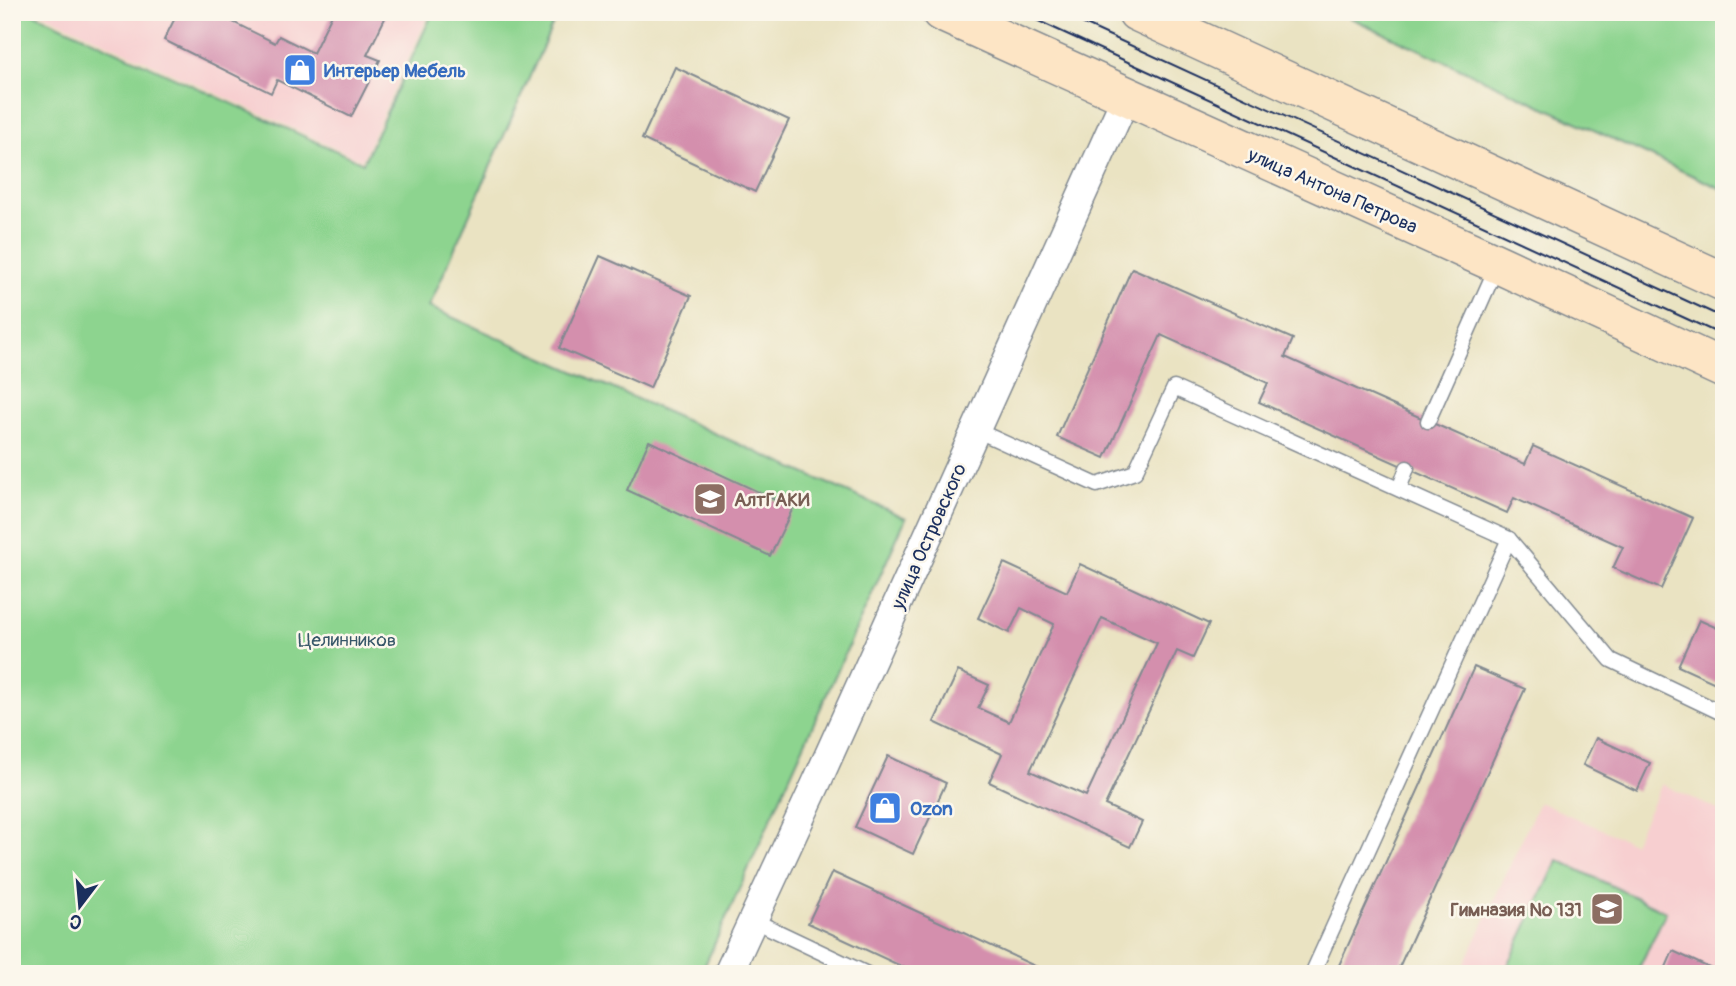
<svg xmlns="http://www.w3.org/2000/svg" width="1736" height="986" viewBox="0 0 1736 986" font-family="Pangolin,sans-serif">
  <rect width="100%" height="100%" fill="#fbf7ec"/>
  <filter id="ink" filterUnits="userSpaceOnUse"><feTurbulence type="fractalNoise" baseFrequency=".0143" numOctaves="2"/><feDisplacementMap in="SourceGraphic" scale="14" xChannelSelector="R" yChannelSelector="G"/><feConvolveMatrix kernelMatrix="1 2 1 2 8 2 1 2 1" color-interpolation-filters="sRGB"/></filter>
  <filter id="wash" filterUnits="userSpaceOnUse"><feTurbulence type="fractalNoise" baseFrequency=".00686" numOctaves="4" result="noise"/><feDisplacementMap in="SourceGraphic" scale="28" xChannelSelector="R" yChannelSelector="G"/><feGaussianBlur stdDeviation="1.57" result="paint"/><feColorMatrix in="noise" values="0 0 0 0 0 0 0 0 0 0 0 0 0 0 0 0 0 1.4 0 .05"/><feComposite in="paint" operator="in"/></filter>
  <g filter="url(#wash)">
    <rect width="100%" height="100%" fill="#eae3c2"/>
    <g fill="#f7cfd0">
      <polygon points="39,12 430,12 362,160"/>
      <polygon points="1662,784 1724,813 1724,974 1460,974 1539,802 1633,843"/>
    </g>
    <g fill="#8dd48f" stroke="#548276" stroke-width="2">
      <polygon points="12,12 31,12 363,163 433,12 558,12 429,307 906,518 701,974 12,974"/>
      <polygon points="1338,12 1724,12 1724,190 1689,174"/>
      <polygon points="1558,860 1666,912 1636,974 1504,974"/>
    </g>
    <g id="blocks">
      <g fill="#d48fad" fill-rule="evenodd">
        <polygon points="178,12 213,12 275,43 279,36 313,53 333,12 388,12 367,55 380,60 351,117 277,80 271,93 164,40"/>
        <polygon points="675,67 789,120 755,192 642,139"/>
        <polygon points="600,256 691,296 650,388 559,348"/>
        <polygon points="1132,268 1293,339 1285,357 1428,421 1525,464 1533,446 1693,518 1661,589 1613,568 1623,547 1514,498 1507,513 1259,402 1268,383 1161,335 1105,458 1057,437"/>
        <polygon points="649,441 793,508 770,556 627,490"/>
        <path d="M1004 563 1067 592 1080 564 1209 624 1193 658 1177 651 1105 805 1142 822 1130 847 989 782 1002 754 934 722 958 671 989 685 978 708 1009 722 1054 624 1021 608 1009 633 978 618ZM1102 618 1157 643 1086 796 1030 771Z"/>
        <polygon points="1699,620 1724,631 1724,687 1678,666"/>
        <polygon points="1474,667 1525,689 1396,974 1335,974"/>
        <polygon points="1596,738 1650,763 1637,791 1583,765"/>
        <polygon points="888,756 946,783 913,854 855,827"/>
        <polygon points="832,872 1052,974 918,974 808,923"/>
        <polygon points="1673,951 1722,974 1663,974"/>
      </g>
    </g>
  </g>
  <g filter="url(#ink)">
    <use href="#blocks" fill-opacity="0" stroke="#828990" stroke-width="2"/>
    <g fill="none" stroke-linecap="round" stroke-linejoin="round">
      <defs>
        <g id="service">
          <polyline points="1428,421 1497,266"/>
          <polyline points="976,430 1097,485 1135,472 1174,388 1509,539 1611,660 1724,714"/>
          <polyline points="1399,489 1407,468"/>
          <polyline points="753,920 867,974"/>
          <polyline points="1312,974 1509,539"/>
        </g>
        <polyline id="minor" points="728,974 815,786 1126,97"/>
        <g id="secondary">
          <polyline points="941,12 1498,264 1724,369"/>
          <polyline points="1137,12 1724,282"/>
        </g>
      </defs>
      <use href="#service" stroke="#828990" stroke-width="17"/>
      <use href="#minor" stroke="#828990" stroke-width="31"/>
      <use href="#secondary" stroke="#828990" stroke-width="41"/>
      <use href="#service" stroke="#fff" stroke-width="14"/>
      <use href="#minor" stroke="#fff" stroke-width="28"/>
      <use href="#secondary" stroke="#fde5c5" stroke-width="38"/>
      <g stroke="#1b2f5e" stroke-width="2">
        <polyline points="1019,12 1724,336"/>
        <polyline points="1058,12 1724,318"/>
      </g>
    </g>
  </g>
  <defs>
    <symbol id="shop-square" viewBox="-11 -11 22 22"><rect x="-9" y="-9" width="18" height="18" rx="4" fill="#3f7fe0" stroke="#fbf7ec"/><path d="M-5-2.5h2.3a2.7 3.5 0 0 1 5.4 0H5L5.5 6h-11ZM-1.5-2.5h3a1.5 2.3 0 0 0-3 0Z" fill="#fff"/></symbol>
    <symbol id="university-square" viewBox="-11 -11 22 22"><rect x="-9" y="-9" width="18" height="18" rx="4" fill="#8d6e63" stroke="#fbf7ec"/><path d="M0-5L7-2L0 1L-7-2ZM-4 1L0 2.5L4 1V4Q0 6-4 4Z" fill="#fff"/></symbol>
    <symbol id="school-square" viewBox="-11 -11 22 22"><rect x="-9" y="-9" width="18" height="18" rx="4" fill="#8d6e63" stroke="#fbf7ec"/><path d="M0-5L7-2L0 1L-7-2ZM-4 1L0 2.5L4 1V4Q0 6-4 4Z" fill="#fff"/></symbol>
  </defs>
  <g fill-rule="evenodd">
    <use href="#shop-square" x="281" y="51" width="38" height="38"/>
    <use href="#university-square" x="691" y="480" width="38" height="38"/>
    <use href="#shop-square" x="866" y="789" width="38" height="38"/>
    <use href="#school-square" x="1588" y="890" width="38" height="38"/>
  </g>
  <g text-anchor="middle" stroke-width="5" stroke-linejoin="round" paint-order="stroke">
    <g font-size="19" font-weight="bold" fill="#366cbe" stroke="#fbf7ec" text-anchor="start">
      <text x="324" y="77">Интерьер Мебель</text>
      <text x="910" y="815">Ozon</text>
    </g>
    <g font-size="19" fill="#1b2f5e" stroke="#fbf7ec">
      <text transform="translate(1333 190) rotate(24)" y="7">улица Антона Петрова</text>
      <text transform="translate(928 536) rotate(-66)" y="7">улица Островского</text>
    </g>
    <g font-size="19" font-weight="bold" fill="#785e54" stroke="#fbf7ec" text-anchor="start">
      <text x="734" y="506">АлтГАКИ</text>
      <text x="1582" y="916" text-anchor="end">Гимназия № 131</text>
    </g>
    <g font-size="19" fill="#38586a" stroke="#fbf7ec">
      <text x="347" y="646">Целинников</text>
    </g>
  </g>
  <rect width="1736" height="986" fill="none" stroke="#fbf7ec" stroke-width="42"/>
  <g transform="translate(80 906) rotate(196)" stroke="#fbf7ec" stroke-width="5" paint-order="stroke">
  <path d="M0-5L12 26L0 18L-12 26Z" fill="#1b2f5e"/>
  <text y="-10" font-size="19" font-weight="bold" text-anchor="middle" fill="#1b2f5e">С</text>
  </g>
</svg>
